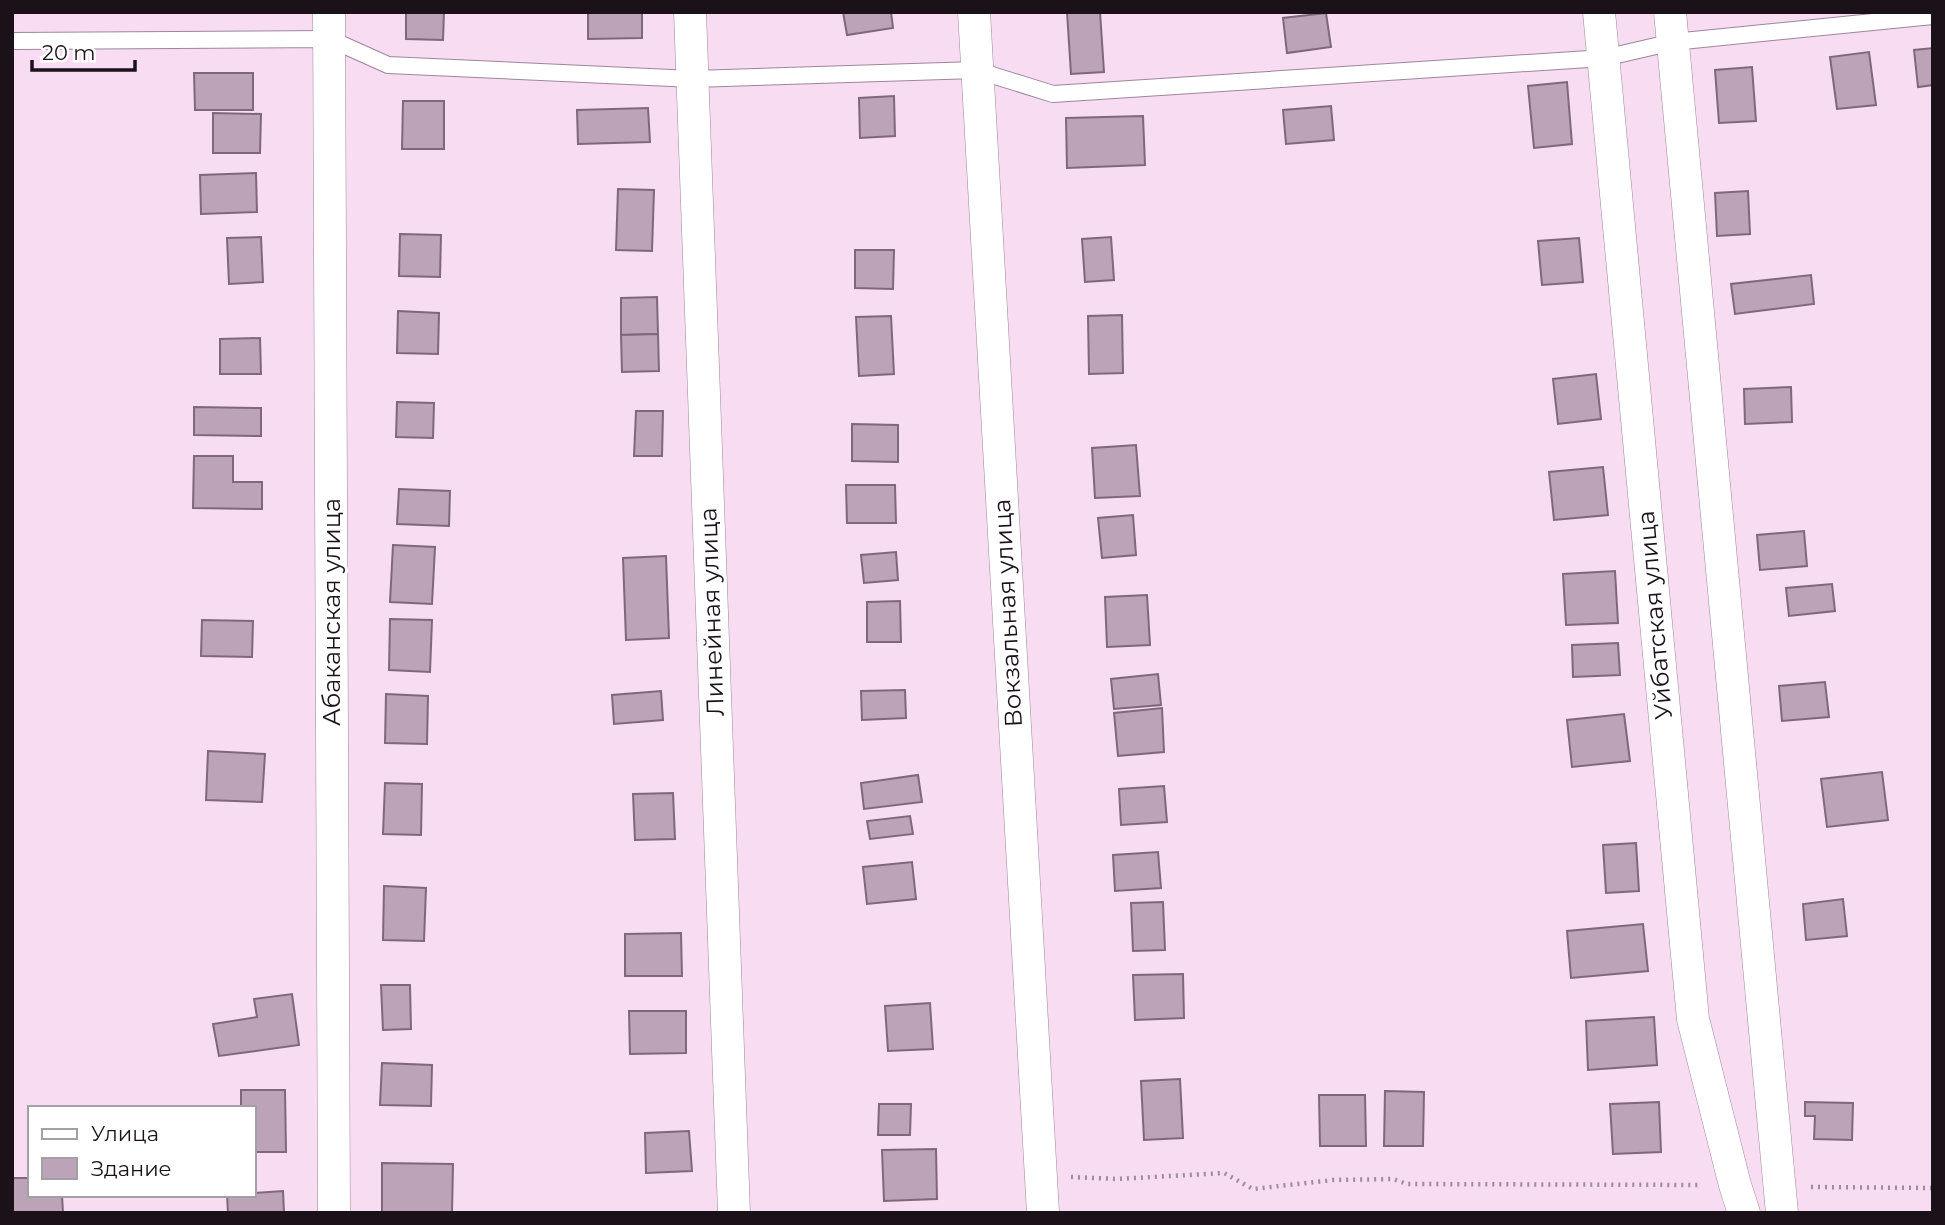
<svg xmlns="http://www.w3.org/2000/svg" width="1945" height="1225" viewBox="0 0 1945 1225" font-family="Montserrat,sans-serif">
  <rect width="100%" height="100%" fill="#f7dcf2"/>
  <g fill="#bca3b8" stroke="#7f687c" stroke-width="2">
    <polygon points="406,12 444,12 443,40 406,39"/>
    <polygon points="588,12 642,12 642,38 588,39"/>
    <polygon points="843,12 891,12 893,28 847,35"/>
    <polygon points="1067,12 1100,12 1104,72 1071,74"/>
    <polygon points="1326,13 1331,47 1287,53 1283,18"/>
    <polygon points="1933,48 1933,85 1918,87 1914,50"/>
    <polygon points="1869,52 1876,105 1837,109 1830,57"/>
    <polygon points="1752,67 1756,121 1719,123 1715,70"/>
    <polygon points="194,73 253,73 253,110 195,110"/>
    <polygon points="1567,82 1572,144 1534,148 1528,86"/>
    <polygon points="894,96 895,136 860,138 859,98"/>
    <polygon points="403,101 444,101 444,149 402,149"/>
    <polygon points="1331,106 1334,140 1286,144 1283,110"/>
    <polygon points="648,108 650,142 578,144 577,110"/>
    <polygon points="213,113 261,114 260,153 213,153"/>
    <polygon points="1143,116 1145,165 1067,168 1066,118"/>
    <polygon points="256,173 257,212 201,214 200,175"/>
    <polygon points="618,189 654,190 652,251 616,250"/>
    <polygon points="1748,191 1750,234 1717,236 1715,193"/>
    <polygon points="400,234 441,235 440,277 399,276"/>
    <polygon points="261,237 263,282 229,284 227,238"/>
    <polygon points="1111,237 1114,280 1085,282 1082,239"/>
    <polygon points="1579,238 1583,282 1542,285 1538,241"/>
    <polygon points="855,250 894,250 893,289 855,288"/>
    <polygon points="1811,275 1814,304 1735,314 1731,284"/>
    <polygon points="657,297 658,334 621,335 621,298"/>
    <polygon points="398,311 439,313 438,354 397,353"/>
    <polygon points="1122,315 1123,373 1089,374 1088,316"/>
    <polygon points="891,316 894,374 859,376 856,317"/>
    <polygon points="658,334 659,371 622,372 621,335"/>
    <polygon points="260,338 261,374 220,374 220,339"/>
    <polygon points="1596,374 1601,419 1558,424 1553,379"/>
    <polygon points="1791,387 1792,422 1745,424 1744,389"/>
    <polygon points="397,402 434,403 433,438 396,437"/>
    <polygon points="194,407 261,408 261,436 194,435"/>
    <polygon points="636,411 663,411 662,456 634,456"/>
    <polygon points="852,424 898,425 898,462 852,461"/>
    <polygon points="1136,445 1140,496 1095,498 1092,448"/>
    <polygon points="194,456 233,456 233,482 262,482 262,509 193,508"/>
    <polygon points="1603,467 1608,515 1554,520 1549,472"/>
    <polygon points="846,485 895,485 896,523 847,523"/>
    <polygon points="399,489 450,491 449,526 397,524"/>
    <polygon points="1133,515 1136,555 1102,558 1098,518"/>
    <polygon points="1804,531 1807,566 1760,570 1757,535"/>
    <polygon points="393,545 435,547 432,604 390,602"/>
    <polygon points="896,552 898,580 864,583 861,555"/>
    <polygon points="666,556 669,638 626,640 623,558"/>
    <polygon points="1615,571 1618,623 1566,625 1563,574"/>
    <polygon points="1832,584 1835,611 1789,616 1786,588"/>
    <polygon points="1147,595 1150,645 1107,647 1105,597"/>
    <polygon points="900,601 901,642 867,642 867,602"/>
    <polygon points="390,619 432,620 430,672 389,670"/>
    <polygon points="202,620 253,621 252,657 201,656"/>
    <polygon points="1618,643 1620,675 1573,677 1572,645"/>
    <polygon points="1158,674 1161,705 1114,709 1111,679"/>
    <polygon points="1825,682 1829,717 1782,721 1779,686"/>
    <polygon points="905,690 906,718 862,720 861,691"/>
    <polygon points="661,691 663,720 614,724 612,695"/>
    <polygon points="386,694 428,696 427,744 385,743"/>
    <polygon points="1162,708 1164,752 1118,756 1114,713"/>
    <polygon points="1624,714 1630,761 1572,767 1567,720"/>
    <polygon points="208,751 265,754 262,802 206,800"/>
    <polygon points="1882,772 1888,820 1827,827 1821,779"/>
    <polygon points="918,775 922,802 864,809 861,783"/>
    <polygon points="385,783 422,784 421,835 383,834"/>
    <polygon points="1164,786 1167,822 1121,825 1119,789"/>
    <polygon points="673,793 675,839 635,840 633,794"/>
    <polygon points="910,816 913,834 870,839 867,821"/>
    <polygon points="1636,843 1639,891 1606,893 1603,845"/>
    <polygon points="1158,852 1161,888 1115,891 1113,855"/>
    <polygon points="912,862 916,899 867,904 863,867"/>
    <polygon points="384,886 426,888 424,941 383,940"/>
    <polygon points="1843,899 1847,936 1806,940 1803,904"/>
    <polygon points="1163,902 1165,950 1133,951 1131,903"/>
    <polygon points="1643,924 1648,971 1571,978 1567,931"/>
    <polygon points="681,933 682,976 625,976 625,934"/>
    <polygon points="1183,974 1184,1018 1135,1020 1133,975"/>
    <polygon points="381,985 410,985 411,1029 383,1030"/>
    <polygon points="292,994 299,1045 219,1056 213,1024 257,1017 254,999"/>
    <polygon points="930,1003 933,1049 888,1051 885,1006"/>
    <polygon points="629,1011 686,1011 686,1053 630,1054"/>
    <polygon points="1654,1017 1657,1065 1588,1070 1586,1021"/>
    <polygon points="382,1063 432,1065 431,1106 380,1105"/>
    <polygon points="1180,1079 1183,1138 1144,1140 1141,1081"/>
    <polygon points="241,1090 285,1090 286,1152 254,1152 254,1108 241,1108"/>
    <polygon points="1385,1091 1424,1092 1423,1146 1384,1146"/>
    <polygon points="1319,1095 1365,1095 1366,1146 1320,1146"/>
    <polygon points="1659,1102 1661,1152 1613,1154 1610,1104"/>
    <polygon points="1805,1102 1853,1103 1852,1140 1814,1139 1815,1116 1805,1116"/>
    <polygon points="879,1104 911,1104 910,1135 878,1135"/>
    <polygon points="689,1131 692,1171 646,1173 645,1133"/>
    <polygon points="936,1149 937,1199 884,1201 882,1150"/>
    <polygon points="382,1163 453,1164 452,1213 382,1212"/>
    <polygon points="12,1178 30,1178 30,1195 62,1195 63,1213 13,1213"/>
    <polygon points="283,1191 284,1213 228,1213 227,1195 254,1195 254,1193"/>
  </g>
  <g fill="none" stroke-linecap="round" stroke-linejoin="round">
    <defs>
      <polyline id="lane" points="12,41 330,39 388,65 693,79 976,70 1053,94 1604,58 1673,42 1933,16"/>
      <g id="street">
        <polyline points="329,12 334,1213"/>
        <polyline points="690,12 734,1213"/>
        <polyline points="974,12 1043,1213"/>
        <polyline points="1599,12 1693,1019 1735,1185 1744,1213"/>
        <polyline points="1670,12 1782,1213"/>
      </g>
    </defs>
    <use href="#lane" stroke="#9e869a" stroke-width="18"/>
    <use href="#street" stroke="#9e869a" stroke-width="33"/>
    <g stroke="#9e8b9b" stroke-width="4.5" stroke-dasharray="2 5" stroke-linecap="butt">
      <polyline points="1071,1177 1117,1179 1224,1173 1253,1189 1333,1180 1393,1179 1407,1184 1701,1185"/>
      <polyline points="1811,1187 1933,1188"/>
    </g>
    <use href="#lane" stroke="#fff" stroke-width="16"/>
    <use href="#street" stroke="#fff" stroke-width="32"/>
  </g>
  <g text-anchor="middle" stroke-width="6" stroke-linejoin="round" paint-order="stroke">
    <g font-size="24" fill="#1a1119" stroke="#fff">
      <text transform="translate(332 612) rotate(-90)" y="8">Абаканская улица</text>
      <text transform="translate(712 612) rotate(-92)" y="8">Линейная улица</text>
      <text transform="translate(1008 613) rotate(-93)" y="8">Вокзальная улица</text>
      <text transform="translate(1655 615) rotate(-95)" y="8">Уйбатская улица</text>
    </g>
  </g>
  <rect width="1945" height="1225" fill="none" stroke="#1a1119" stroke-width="28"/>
  <rect x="28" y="1106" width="228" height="91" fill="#ffffff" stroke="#a3a0a3" stroke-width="2"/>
  <rect x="42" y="1129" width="35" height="10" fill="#ffffff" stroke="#a3a0a3" stroke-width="2"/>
  <text x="91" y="1141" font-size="21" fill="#1a1119">Улица</text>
  <rect x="42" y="1158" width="35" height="21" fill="#bca3b8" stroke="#a3a0a3" stroke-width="2"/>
  <text x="91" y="1176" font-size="21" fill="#1a1119">Здание</text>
  <path d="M32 60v10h103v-10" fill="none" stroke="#1a1119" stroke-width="3.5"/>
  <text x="42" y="60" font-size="21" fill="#1a1119" stroke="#ffffff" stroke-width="5" paint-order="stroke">20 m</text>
</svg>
